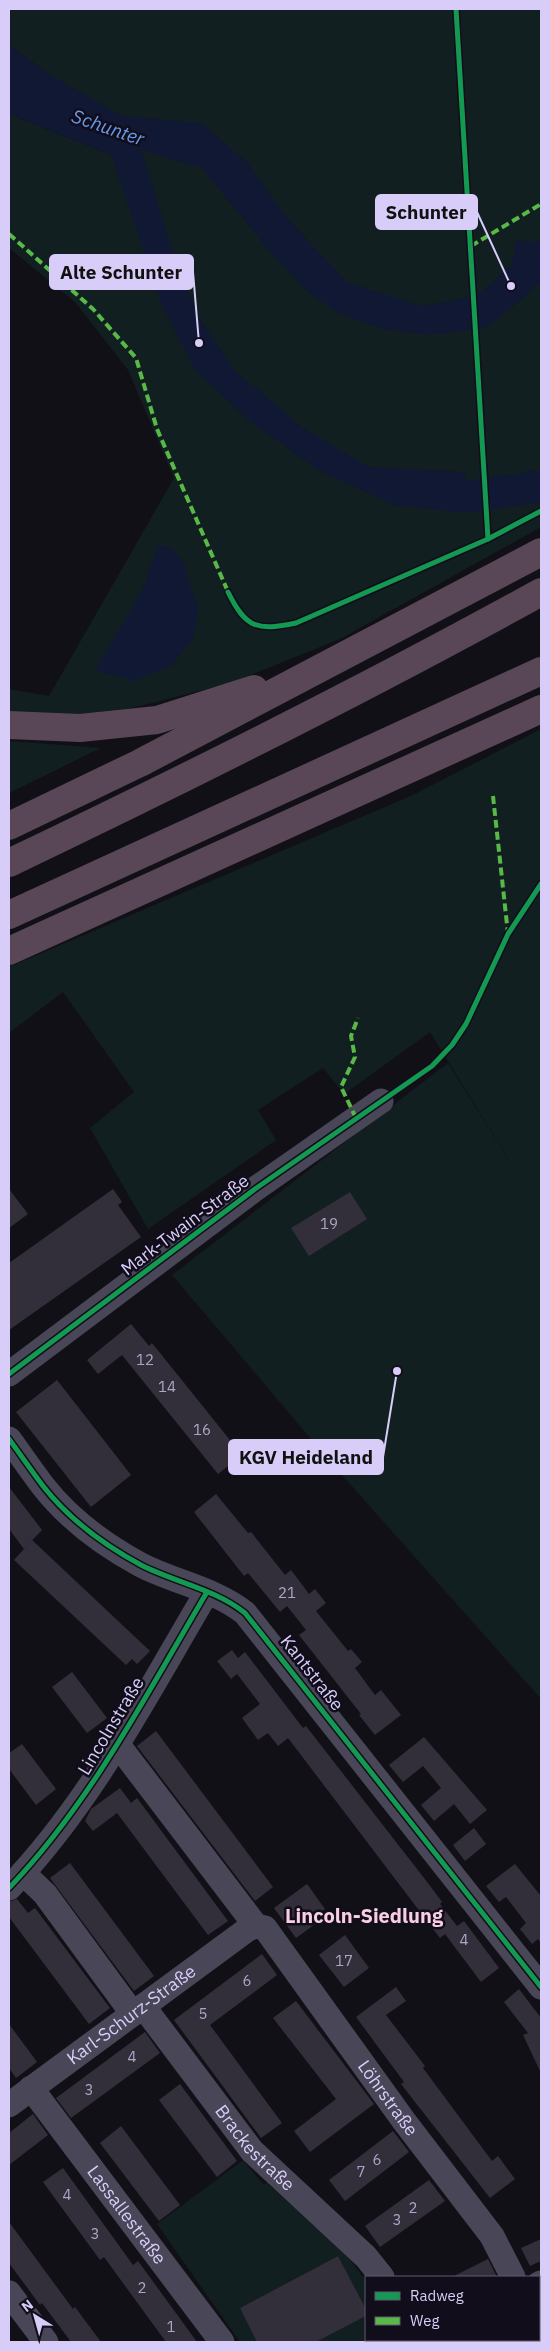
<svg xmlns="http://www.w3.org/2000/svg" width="550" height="2351" viewBox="0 0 550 2351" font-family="'IBM Plex Sans',sans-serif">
  <rect width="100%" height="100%" fill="#121017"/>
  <g fill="#111f21">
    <polygon points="9,9 541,9 541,527 342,638 231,683 132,708 33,719 9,715 9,689 49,696 174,478 128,370 75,302 9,248 9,114 111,155 50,75 9,45"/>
    <polygon points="541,729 541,1699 334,1466 172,1275 448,1063 514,1168 430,1032 344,1094 323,1068 258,1110 276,1140 148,1229 90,1128 134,1092 63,992 9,1033 9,967 413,795"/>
    <polygon points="9,741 101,748 9,793"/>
    <polygon points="243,2160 263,2184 267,2183 345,2253 366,2281 366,2309 338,2256 240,2308 258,2342 240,2342 157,2224"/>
    <polygon points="366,2316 366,2340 399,2340 399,2342 316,2342"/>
  </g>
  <g fill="#101834">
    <polygon points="9,45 50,75 122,116 201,123 247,162 287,218 347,282 421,306 455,300 481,292 512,265 516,241 541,242 541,281 509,310 484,328 429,335 382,329 338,313 307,291 267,248 202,168 141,150 172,249 198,316 234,370 303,428 368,467 465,472 466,509 396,506 320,471 251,422 196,371 162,306 111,155 9,114"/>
    <polygon points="158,545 171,547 186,566 190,587 199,608 193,639 172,665 134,681 95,670 142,591"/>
  </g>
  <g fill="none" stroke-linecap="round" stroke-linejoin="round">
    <polyline stroke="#101834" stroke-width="32" points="422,492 466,497 541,486"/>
  </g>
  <g fill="#322e3a">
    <polygon points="9,1189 28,1214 9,1228"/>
    <polygon points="113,1189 122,1202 118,1205 141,1237 9,1330 9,1263"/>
    <polygon points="350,1192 367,1219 309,1256 291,1228"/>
    <polygon points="131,1324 149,1346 152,1343 242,1455 218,1474 122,1355 98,1374 87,1360"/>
    <polygon points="57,1380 131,1475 91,1507 16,1412"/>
    <polygon points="9,1487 42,1530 24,1549 9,1529"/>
    <polygon points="216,1494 248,1533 251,1532 285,1575 291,1570 309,1594 315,1589 326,1603 316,1611 348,1651 351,1649 362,1662 355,1668 375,1695 381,1690 401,1715 375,1735 359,1715 361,1714 299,1635 306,1630 287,1606 280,1612 248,1573 244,1576 194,1512"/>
    <polygon points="32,1540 150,1651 137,1664 132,1659 126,1665 14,1560"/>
    <polygon points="232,1650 238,1658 245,1652 303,1728 306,1726 431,1887 442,1902 440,1904 457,1926 464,1921 499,1968 481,1982 445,1934 440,1938 288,1738 278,1746 268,1733 258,1740 242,1718 260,1704 237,1674 231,1679 217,1661"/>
    <polygon points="72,1672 107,1718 87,1733 52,1687"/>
    <polygon points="156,1731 273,1887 255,1901 137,1746"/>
    <polygon points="424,1737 487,1810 470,1824 454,1804 434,1821 421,1805 441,1788 423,1766 403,1782 389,1765"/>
    <polygon points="22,1744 56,1789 36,1805 9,1769 9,1753"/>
    <polygon points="120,1788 131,1803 137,1798 228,1921 208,1935 117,1813 93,1831 85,1821 91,1809"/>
    <polygon points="474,1828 486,1844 465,1861 453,1845"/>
    <polygon points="70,1863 154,1976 134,1991 50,1878"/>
    <polygon points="515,1864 541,1896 541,1943 538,1939 532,1944 520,1929 526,1923 506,1897 499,1902 486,1886"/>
    <polygon points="307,1884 325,1909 313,1917 318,1922 296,1938 274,1908"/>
    <polygon points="17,1899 28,1913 35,1908 110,2008 89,2024 9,1917 9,1902"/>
    <polygon points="345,1935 369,1968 344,1987 319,1955"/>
    <polygon points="262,1954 277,1975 210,2025 282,2123 261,2138 174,2020"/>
    <polygon points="396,1987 406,2001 386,2015 425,2066 423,2068 492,2161 498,2156 515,2179 490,2198 401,2084 404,2082 356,2017"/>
    <polygon points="519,1989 541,2018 541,2073 523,2035 528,2033 504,2002"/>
    <polygon points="296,2001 374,2104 310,2152 294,2131 336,2099 273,2018"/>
    <polygon points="9,2024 37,2062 16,2078 9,2068"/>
    <polygon points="145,2032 160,2053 71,2118 56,2098"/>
    <polygon points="180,2084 237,2161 217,2177 159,2100"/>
    <polygon points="33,2114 48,2135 9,2165 9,2133"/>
    <polygon points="121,2126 180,2205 159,2221 100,2143"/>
    <polygon points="393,2131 409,2152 345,2201 329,2180"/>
    <polygon points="63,2168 133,2265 138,2261 197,2342 166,2342 104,2257 100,2260 43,2182"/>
    <polygon points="429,2180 445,2201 380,2247 365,2226"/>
    <polygon points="9,2222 73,2309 75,2307 101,2342 71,2342 42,2303 40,2305 9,2263"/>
    <polygon points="541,2239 541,2261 530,2266 521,2248"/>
    <polygon points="338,2256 366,2309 366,2316 316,2342 257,2342 240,2308"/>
    <polygon points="488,2259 497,2277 452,2277"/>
  </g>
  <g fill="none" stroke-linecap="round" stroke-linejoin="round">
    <g stroke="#494657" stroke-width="25">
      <polyline points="9,1374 255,1189 381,1101"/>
      <path d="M9 1439C20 1454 31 1470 43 1486 68 1518 104 1545 141 1565 174 1582 215 1589 245 1613L541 1987"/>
      <polyline points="116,1745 122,1750 256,1926"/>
      <polyline points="23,1873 45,1894 133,2014"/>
      <path d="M9 1888C92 1801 146 1695 207 1592"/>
      <path id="s1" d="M256 1926 265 1928 404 2121 492 2236 513 2277"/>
      <path id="s2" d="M143 2006 252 2151 366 2257 382 2277"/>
      <path id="s3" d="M31 2088 222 2342"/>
      <path id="s4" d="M9 2105 248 1929 256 1926"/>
      <polyline points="539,2284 541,2283"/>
      <polyline points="9,2293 46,2342"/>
      <polyline points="417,2340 418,2342"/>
      <polyline points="450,2342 454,2340"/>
    </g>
    <g stroke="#594757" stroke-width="28">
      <polyline points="9,725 80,728 157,720 254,689"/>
      <polyline points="9,826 140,763 541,552"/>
      <path d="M9 863C189 777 367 688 541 592"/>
      <polyline points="9,915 541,671"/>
      <polyline points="9,951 541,709"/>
    </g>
    <g stroke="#58b947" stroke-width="4" stroke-dasharray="8 4" stroke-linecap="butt">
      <polyline points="9,234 93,309 136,358 157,429 229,594"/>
      <polyline points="471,246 541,204"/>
      <polyline points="493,796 508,934"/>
      <polyline points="356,1118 341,1087 355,1057 351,1036 358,1018"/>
    </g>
    <defs>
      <g id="cycleway">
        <polyline points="456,9 488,539"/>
        <path d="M228 592C246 629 258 631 296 623L488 539 541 511"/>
        <polyline points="9,1374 255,1189 432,1066 452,1045 466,1024 508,934 541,884"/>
        <path d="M9 1439C20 1454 31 1470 43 1486 68 1518 104 1545 141 1565 174 1582 215 1589 245 1613L541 1987"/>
        <path d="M9 1888C92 1801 146 1695 207 1592"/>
      </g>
    </defs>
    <use href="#cycleway" stroke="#110d1a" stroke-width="8"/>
    <use href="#cycleway" stroke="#139951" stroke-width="5"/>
  </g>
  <g text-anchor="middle" stroke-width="5" stroke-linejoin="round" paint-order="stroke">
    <g font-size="15" fill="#aea5c9">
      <text x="329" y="1229">19</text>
      <text x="145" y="1365">12</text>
      <text x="167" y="1392">14</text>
      <text x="202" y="1435">16</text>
      <text x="287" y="1598">21</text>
      <text x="464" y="1945">4</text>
      <text x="344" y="1966">17</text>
      <text x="247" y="1986">6</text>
      <text x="203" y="2019">5</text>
      <text x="132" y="2062">4</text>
      <text x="89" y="2095">3</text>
      <text x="377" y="2165">6</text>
      <text x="361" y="2177">7</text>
      <text x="67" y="2200">4</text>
      <text x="413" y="2213">2</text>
      <text x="397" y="2225">3</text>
      <text x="95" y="2239">3</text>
      <text x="142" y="2293">2</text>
      <text x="171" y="2332">1</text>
    </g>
    <g font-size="18" fill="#d8cdf9" stroke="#110d1a">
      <text transform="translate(185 1225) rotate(-37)" y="6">Mark-Twain-Straße</text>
      <text transform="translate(312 1673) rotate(52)" y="6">Kantstraße</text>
      <text transform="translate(111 1726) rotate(-59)" y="6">Lincolnstraße</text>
      <text dy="6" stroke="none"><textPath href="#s4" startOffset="152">Karl-Schurz-Straße</textPath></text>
      <text dy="6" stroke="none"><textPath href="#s1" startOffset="219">Löhrstraße</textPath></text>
      <text dy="6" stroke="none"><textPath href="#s2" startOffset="181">Brackestraße</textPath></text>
      <text dy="6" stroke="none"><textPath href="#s3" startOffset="159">Lassallestraße</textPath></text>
    </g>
    <g font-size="19" font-style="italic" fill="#689bec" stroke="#110d1a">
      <text transform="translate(108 127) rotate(19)" y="7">Schunter</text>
    </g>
    <g font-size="20" font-weight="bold" fill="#f9cee3" stroke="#110d1a">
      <text x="364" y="1923">Lincoln-Siedlung</text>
    </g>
  </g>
  <path fill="none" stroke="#d8cdf9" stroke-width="2" d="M511 286L477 212M199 343L193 272M397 1371L383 1457"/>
  <g fill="#d8cdf9" stroke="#110d1a" stroke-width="2">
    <circle cx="511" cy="286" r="5"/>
    <circle cx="199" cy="343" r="5"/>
    <circle cx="397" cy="1371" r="5"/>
  </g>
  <g fill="#d8cdf9" stroke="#d8cdf9" stroke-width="2">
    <rect x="376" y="195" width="101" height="34" rx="5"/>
    <rect x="50" y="255" width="143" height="34" rx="5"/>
    <rect x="229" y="1440" width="154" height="34" rx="5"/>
  </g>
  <g font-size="19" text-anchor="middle" font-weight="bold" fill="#111">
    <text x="426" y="219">Schunter</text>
    <text x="121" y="279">Alte Schunter</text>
    <text x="306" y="1464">KGV Heideland</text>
  </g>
  <rect width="550" height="2351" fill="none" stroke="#d8cdf9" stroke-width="20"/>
  <rect x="365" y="2276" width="175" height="65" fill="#110d1a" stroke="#615a73"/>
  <rect x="375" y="2292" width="25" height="8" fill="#139951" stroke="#615a73"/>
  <text x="410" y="2301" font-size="15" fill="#d8cdf9">Radweg</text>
  <rect x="375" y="2317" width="25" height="8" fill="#58b947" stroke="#615a73"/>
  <text x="410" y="2326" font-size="15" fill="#d8cdf9">Weg</text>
  <g transform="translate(35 2316) rotate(323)" stroke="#110d1a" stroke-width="4" paint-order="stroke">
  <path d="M0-4L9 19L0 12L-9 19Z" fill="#d8cdf9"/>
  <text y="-8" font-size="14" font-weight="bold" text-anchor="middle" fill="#d8cdf9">N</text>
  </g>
</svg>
